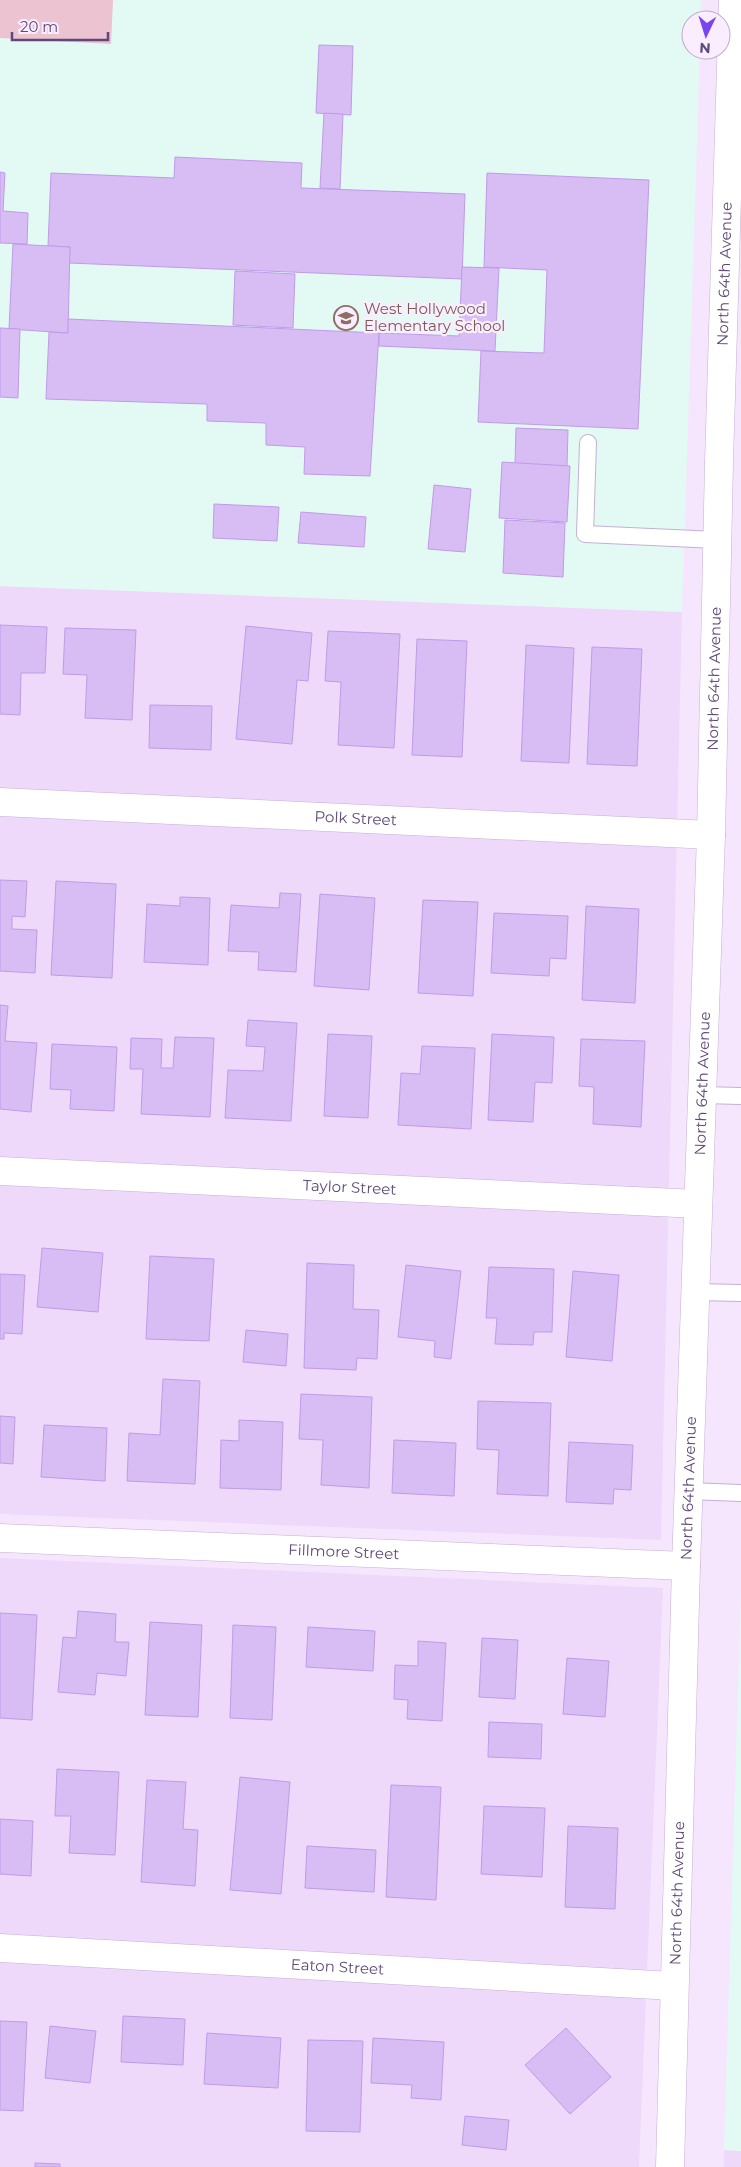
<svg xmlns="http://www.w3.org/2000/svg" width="741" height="2167" viewBox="0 0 741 2167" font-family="Montserrat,sans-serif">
  <rect width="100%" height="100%" fill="#f6e6fd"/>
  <g fill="#efd9fb">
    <polygon points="0,586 682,612 661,1540 0,1514"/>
    <polygon points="0,1558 663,1588 639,2167 0,2167"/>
    <polygon points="724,2150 741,2151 741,2167 724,2167"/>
  </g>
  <g fill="#e2faf3">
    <polygon points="0,0 701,0 701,20 691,20 691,50 700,50 682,612 0,586"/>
    <polygon points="741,1589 741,2151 724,2150"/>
  </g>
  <polygon fill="#ecc3d0" points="0,0 113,0 111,44 0,38"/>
  <g fill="#d8bcf4" stroke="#c09be8">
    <polygon points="319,45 353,46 351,115 316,113"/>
    <polygon points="324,113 343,114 340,189 320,188"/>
    <polygon points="175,157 302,163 301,188 465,194 462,279 69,263 70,247 48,246 51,173 174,178"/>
    <polygon points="0,172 5,173 3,211 28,213 27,244 0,243"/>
    <polygon points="487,173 649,180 638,429 478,422 481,351 544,353 547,270 484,267"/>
    <polygon points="13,244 70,247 68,333 9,329"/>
    <polygon points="462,267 499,268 495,351 379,346 379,333 459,336"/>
    <polygon points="235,271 295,274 293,328 233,325"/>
    <polygon points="68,319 379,333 370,476 304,474 305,447 266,445 266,423 207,421 207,404 46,399 49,332 68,333"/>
    <polygon points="0,328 20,329 18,398 0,397"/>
    <polygon points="516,428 568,430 567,466 515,464"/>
    <polygon points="502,462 570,466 567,522 499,518"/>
    <polygon points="434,485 471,489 465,552 428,549"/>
    <polygon points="214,504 279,507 277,541 213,538"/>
    <polygon points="301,512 366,517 364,547 298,543"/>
    <polygon points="505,520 565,523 563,577 503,573"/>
    <polygon points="0,625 47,627 45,673 21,673 20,715 0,714"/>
    <polygon points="246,626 312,633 308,681 297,680 292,744 236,739"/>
    <polygon points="65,628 136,630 132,720 85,718 87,675 63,674"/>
    <polygon points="328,631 400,634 394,748 338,745 341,682 325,681"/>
    <polygon points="417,639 467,641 462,757 412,755"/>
    <polygon points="526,645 574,648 569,763 521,761"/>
    <polygon points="592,647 642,649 637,766 587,764"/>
    <polygon points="150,705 212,706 211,750 149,748"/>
    <polygon points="0,880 27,881 25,917 12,916 12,929 37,930 35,973 0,971"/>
    <polygon points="56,881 116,884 112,978 51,975"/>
    <polygon points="280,893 301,894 296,972 258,970 259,952 228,951 231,905 279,908"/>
    <polygon points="320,894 375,898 369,990 314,986"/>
    <polygon points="180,897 210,898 208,965 144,962 147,904 180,906"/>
    <polygon points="423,900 478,902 473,996 418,993"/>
    <polygon points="586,906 639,909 635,1003 582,1000"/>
    <polygon points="494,913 568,916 566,959 550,958 549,976 491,973"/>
    <polygon points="0,1005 8,1006 5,1041 37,1043 31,1112 0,1109"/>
    <polygon points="248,1020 297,1023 291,1121 225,1118 228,1070 263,1071 265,1047 246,1046"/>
    <polygon points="328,1034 372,1036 368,1118 324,1116"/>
    <polygon points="492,1034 554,1037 552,1083 535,1082 533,1122 488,1120"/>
    <polygon points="175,1037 214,1038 210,1117 141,1114 143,1069 130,1069 131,1038 162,1039 161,1068 173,1068"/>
    <polygon points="581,1039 645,1041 641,1127 593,1124 594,1087 579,1086"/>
    <polygon points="52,1044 117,1047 114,1111 70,1109 71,1090 50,1089"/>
    <polygon points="422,1046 475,1048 471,1129 398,1125 401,1073 420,1074"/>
    <polygon points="42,1248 103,1253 98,1312 37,1307"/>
    <polygon points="150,1256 214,1259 209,1341 146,1339"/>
    <polygon points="307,1263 354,1265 353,1309 379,1310 377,1359 357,1358 356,1370 304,1368"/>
    <polygon points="406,1265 461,1271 451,1359 434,1357 435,1341 398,1337"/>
    <polygon points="489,1267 554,1269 552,1332 534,1332 533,1345 495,1344 497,1318 486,1318"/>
    <polygon points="573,1271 619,1275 612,1361 566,1357"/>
    <polygon points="0,1274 25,1275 22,1334 4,1333 4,1339 0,1339"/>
    <polygon points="246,1330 288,1334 286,1366 243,1362"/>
    <polygon points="163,1379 200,1381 195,1484 127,1481 129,1433 160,1435"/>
    <polygon points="301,1394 372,1397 369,1488 321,1485 323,1440 299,1439"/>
    <polygon points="478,1401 551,1403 548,1496 497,1494 499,1450 477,1449"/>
    <polygon points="0,1416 15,1417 13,1464 0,1463"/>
    <polygon points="239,1420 283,1422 281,1490 220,1488 221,1440 239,1441"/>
    <polygon points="44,1425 107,1428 105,1481 41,1477"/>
    <polygon points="394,1440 456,1443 454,1496 392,1493"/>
    <polygon points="569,1442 633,1445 631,1490 614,1489 613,1504 566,1502"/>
    <polygon points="78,1611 116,1614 115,1642 129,1642 126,1676 97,1673 95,1695 58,1692 63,1637 76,1638"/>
    <polygon points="0,1613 37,1615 32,1720 0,1718"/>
    <polygon points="150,1622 202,1625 198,1717 145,1715"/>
    <polygon points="233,1625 276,1627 272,1720 230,1718"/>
    <polygon points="308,1627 375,1631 373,1671 306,1667"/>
    <polygon points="482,1638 518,1640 515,1699 479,1697"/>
    <polygon points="418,1641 446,1643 442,1721 407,1719 408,1700 394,1699 395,1665 418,1666"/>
    <polygon points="567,1658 609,1661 605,1717 563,1714"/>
    <polygon points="489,1722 542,1724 541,1759 488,1757"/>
    <polygon points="57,1769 119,1772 115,1855 69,1853 71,1816 55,1816"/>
    <polygon points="240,1777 290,1782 281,1894 230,1890"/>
    <polygon points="147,1780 186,1782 183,1829 198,1830 195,1886 141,1882"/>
    <polygon points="391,1785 441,1787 436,1900 386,1897"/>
    <polygon points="484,1806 545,1808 542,1877 481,1874"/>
    <polygon points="0,1819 33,1821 31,1876 0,1874"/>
    <polygon points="568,1826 618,1828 615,1909 565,1907"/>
    <polygon points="307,1846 376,1850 374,1892 305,1888"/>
    <polygon points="123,2016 185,2019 183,2065 121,2062"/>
    <polygon points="0,2021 27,2022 23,2111 0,2110"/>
    <polygon points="50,2026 96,2031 90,2083 45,2078"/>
    <polygon points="566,2028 611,2077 570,2114 525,2065"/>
    <polygon points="207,2033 281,2038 278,2088 204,2084"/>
    <polygon points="373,2038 444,2042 441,2100 411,2098 412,2085 371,2083"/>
    <polygon points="308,2040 363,2041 360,2132 306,2131"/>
    <polygon points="465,2116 509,2120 506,2150 462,2145"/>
    <polygon points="35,2163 60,2164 60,2167 35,2167"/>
  </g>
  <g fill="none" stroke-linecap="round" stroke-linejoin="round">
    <defs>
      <g id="service">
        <polyline points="588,443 585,534 717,540"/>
        <polyline points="702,1095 741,1096"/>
        <polyline points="695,1292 741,1293"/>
        <polyline points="688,1491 741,1493"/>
      </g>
      <g id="minor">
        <path id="s1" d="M0 802 711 835"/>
        <path id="s2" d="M0 1171 698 1204"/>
        <path id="s3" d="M0 1538 686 1566"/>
        <path id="s4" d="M0 1948 673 1986"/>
      </g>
      <g id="tertiary">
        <path id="s5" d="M670 2167 686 1566 711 835 719 462 733 0"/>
      </g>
    </defs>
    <use href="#service" stroke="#c4b0d5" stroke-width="18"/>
    <use href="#minor" stroke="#c4b0d5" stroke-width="29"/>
    <use href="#tertiary" stroke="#c4b0d5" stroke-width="29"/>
    <use href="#service" stroke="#fff" stroke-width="16"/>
    <use href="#minor" stroke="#fff" stroke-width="28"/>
    <use href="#tertiary" stroke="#fff" stroke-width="28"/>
  </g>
  <defs>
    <symbol id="school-ring" viewBox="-11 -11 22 22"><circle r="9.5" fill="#faedff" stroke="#8d6e63" stroke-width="1.5"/><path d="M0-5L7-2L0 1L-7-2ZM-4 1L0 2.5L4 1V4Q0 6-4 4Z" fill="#8d6e63"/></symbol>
  </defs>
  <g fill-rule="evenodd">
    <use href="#school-ring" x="332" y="304" width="28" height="28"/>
  </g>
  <g text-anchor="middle" stroke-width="4.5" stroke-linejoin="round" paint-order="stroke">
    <g font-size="15" fill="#5e4978" stroke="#faedff">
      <text dy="5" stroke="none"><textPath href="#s5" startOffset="1894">North 64th Avenue</textPath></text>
      <text dy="5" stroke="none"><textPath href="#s5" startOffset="1489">North 64th Avenue</textPath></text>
      <text dy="5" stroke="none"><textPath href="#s1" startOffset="356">Polk Street</textPath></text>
      <text dy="5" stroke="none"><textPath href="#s5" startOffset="1084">North 64th Avenue</textPath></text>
      <text dy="5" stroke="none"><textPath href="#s2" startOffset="350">Taylor Street</textPath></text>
      <text dy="5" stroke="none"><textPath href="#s5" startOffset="679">North 64th Avenue</textPath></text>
      <text dy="5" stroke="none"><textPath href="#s3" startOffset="344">Fillmore Street</textPath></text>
      <text dy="5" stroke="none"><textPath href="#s5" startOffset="274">North 64th Avenue</textPath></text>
      <text dy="5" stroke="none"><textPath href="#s4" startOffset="338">Eaton Street</textPath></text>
    </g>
    <g font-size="15" fill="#785e54" stroke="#faedff" text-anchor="start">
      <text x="364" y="314">West Hollywood<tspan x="364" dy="17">Elementary School</tspan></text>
    </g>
  </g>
  <g transform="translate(706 35) rotate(184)"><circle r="24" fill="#faedff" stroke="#bcabc9"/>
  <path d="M0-4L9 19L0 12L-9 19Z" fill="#7a44ee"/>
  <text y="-8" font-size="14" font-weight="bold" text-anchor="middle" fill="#5e4978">N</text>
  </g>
  <path d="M12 32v8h96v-8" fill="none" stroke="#5e4978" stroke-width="2.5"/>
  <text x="20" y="32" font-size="15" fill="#5e4978" stroke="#faedff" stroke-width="4" paint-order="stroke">20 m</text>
</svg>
